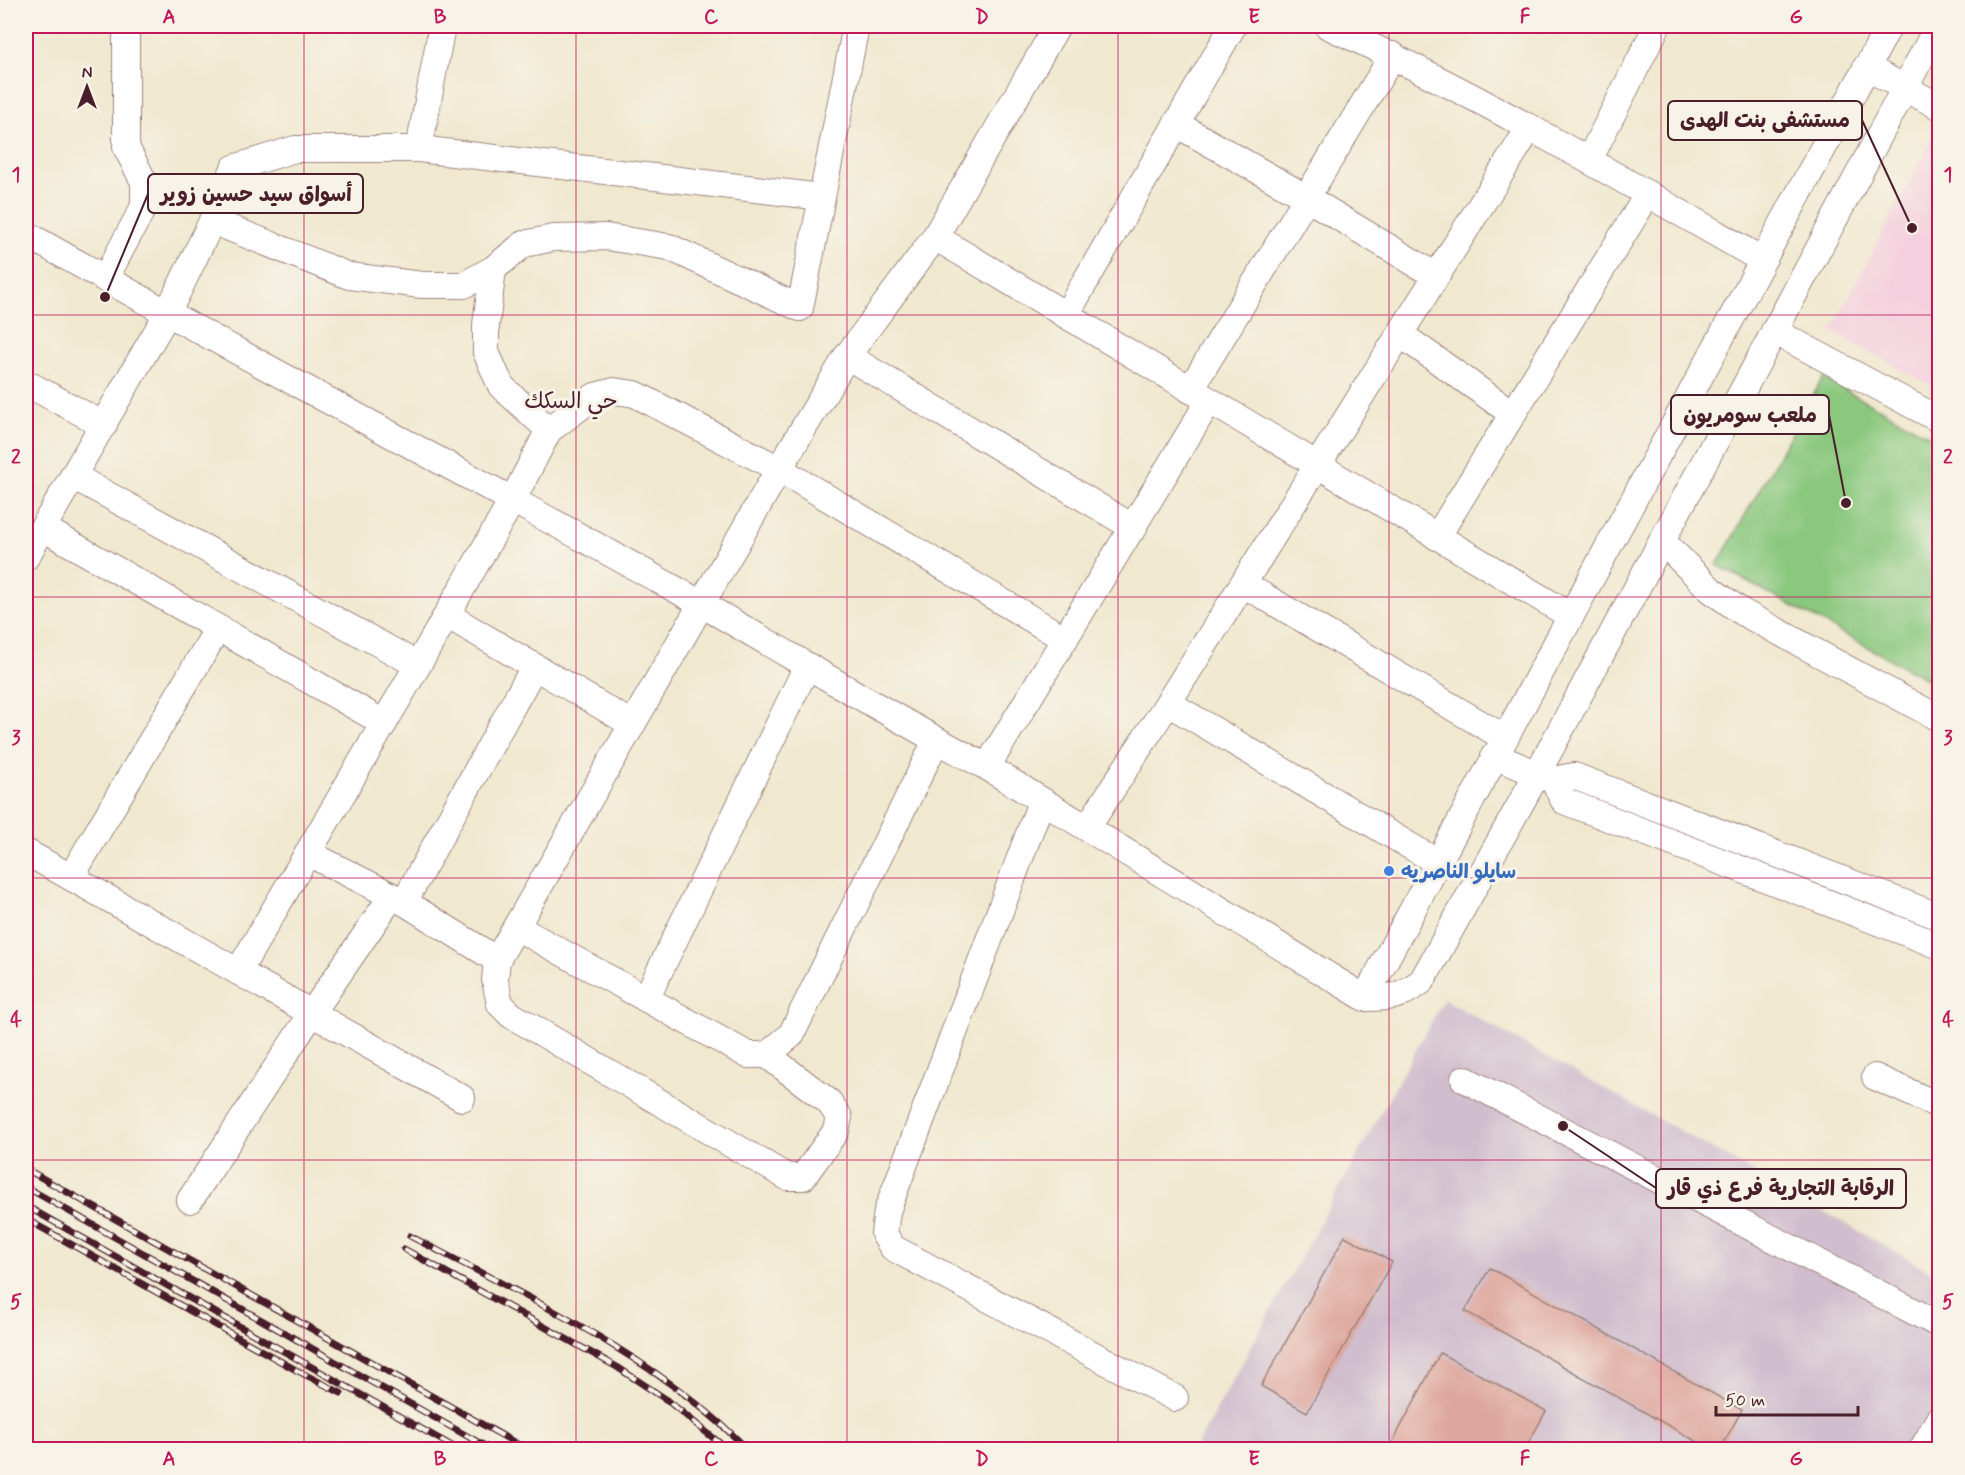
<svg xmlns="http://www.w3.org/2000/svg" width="1965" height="1475" viewBox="0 0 1965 1475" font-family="Mynerve,'Playpen Sans Arabic',sans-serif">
  <rect width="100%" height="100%" fill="#f7f3e8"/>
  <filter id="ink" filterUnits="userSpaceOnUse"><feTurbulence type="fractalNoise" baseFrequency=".0167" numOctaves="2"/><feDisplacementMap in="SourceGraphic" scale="12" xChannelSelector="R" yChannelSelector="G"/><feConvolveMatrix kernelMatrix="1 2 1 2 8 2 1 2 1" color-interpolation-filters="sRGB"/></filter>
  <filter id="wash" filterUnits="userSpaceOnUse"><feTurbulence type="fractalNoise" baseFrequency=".008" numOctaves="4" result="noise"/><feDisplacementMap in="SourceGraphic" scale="24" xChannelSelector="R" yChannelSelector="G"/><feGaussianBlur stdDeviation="1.35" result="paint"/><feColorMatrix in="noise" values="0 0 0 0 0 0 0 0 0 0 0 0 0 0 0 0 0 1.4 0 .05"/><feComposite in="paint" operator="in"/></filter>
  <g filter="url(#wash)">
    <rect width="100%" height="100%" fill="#f0e8cf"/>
    <polygon fill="#f4cfdd" points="1939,125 1939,390 1831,331"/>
    <polygon fill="#d0bdcd" points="1444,999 1939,1276 1939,1449 1194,1450"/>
    <polygon fill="#8ac87e" stroke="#6a7454" stroke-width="1.5" points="1823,378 1939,441 1939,686 1717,565"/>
    <g id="blocks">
      <g fill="#dea79e">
        <polygon points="1345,1236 1392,1262 1307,1412 1261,1386"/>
        <polygon points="1490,1268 1742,1410 1720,1449 1710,1449 1465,1311"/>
        <polygon points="1440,1353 1546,1411 1525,1449 1389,1449"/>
      </g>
    </g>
  </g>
  <g filter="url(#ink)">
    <use href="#blocks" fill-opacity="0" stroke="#9d847d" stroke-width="1.5"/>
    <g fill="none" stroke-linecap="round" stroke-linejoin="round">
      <defs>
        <g id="minor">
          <polyline points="1057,26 935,237 847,356 779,469 1065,639"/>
          <path d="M1328 26C1478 94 1620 178 1762 260"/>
          <polyline points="1866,67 1940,107"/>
          <polyline points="1176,124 1307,198 1436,276"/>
          <polyline points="419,149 442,26"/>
          <polyline points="1589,160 1657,26"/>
          <polyline points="212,221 349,276 422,285 464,285 493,269 524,244 553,238 606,237 669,247 800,308 856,26"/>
          <path d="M26 234C240 356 459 469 675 589 780 648 881 712 987 767L1365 998C1392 998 1400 997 1422 981L1537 774 1938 26"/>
          <polyline points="935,237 1571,616"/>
          <polyline points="493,269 486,325 486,352 501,386 549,430"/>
          <polyline points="105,279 144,206 144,182 126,147 126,26"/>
          <polyline points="1066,315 1233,26"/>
          <polyline points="1774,331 1940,420"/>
          <polyline points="1400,334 1513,414"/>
          <polyline points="847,356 1134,528"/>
          <polyline points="26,383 104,425"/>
          <polyline points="1190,390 1393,55"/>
          <polyline points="73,476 418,665"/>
          <polyline points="43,528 384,723"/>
          <polyline points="1437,537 1648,194"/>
          <polyline points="1662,541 1711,590 1742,612 1940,719"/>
          <polyline points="26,557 167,314 212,221 234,168 295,149 419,149 822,197"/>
          <polyline points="1243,584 1505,738"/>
          <polyline points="447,615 632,724"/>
          <polyline points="1168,703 1437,862"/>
          <polyline points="1494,756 1553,780 1574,776 1940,917"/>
          <polyline points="987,767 1209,401"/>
          <polyline points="1553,780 1564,801 1940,946"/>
          <polyline points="1041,802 887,1211 884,1234 893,1248 1175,1398"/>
          <polyline points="1087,828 1168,703 1530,127"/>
          <polyline points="26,852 462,1098"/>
          <polyline points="308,853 404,902 497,960"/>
          <polyline points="71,877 218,628"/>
          <polyline points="404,902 534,667"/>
          <polyline points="516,927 748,1055 767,1055 791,1035 936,741"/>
          <polyline points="238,972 418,665 512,501 549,430 595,396 614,391 635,394 779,469 497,960 495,980 500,1004 511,1015 787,1177 803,1177 836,1131 839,1117 829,1102 767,1055"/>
          <polyline points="1365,998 1889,26"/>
          <polyline points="646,999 807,666"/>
          <polyline points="1875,1077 1940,1106"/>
          <polyline points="1464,1079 1940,1325"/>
          <polyline points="190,1200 312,1013 392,896"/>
          <polyline points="1922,1450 1940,1417"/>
        </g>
      </defs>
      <use href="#minor" stroke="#9d847d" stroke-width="28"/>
      <use href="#minor" stroke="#fff" stroke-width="26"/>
      <defs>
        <g id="rail">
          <polyline points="26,1169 528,1450"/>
          <polyline points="26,1187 492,1450"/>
          <polyline points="26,1206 459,1450"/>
          <polyline points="26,1219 296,1370 341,1393"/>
          <path d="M410 1236C524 1296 657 1356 748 1450"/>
          <polyline points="404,1249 617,1367 667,1400 728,1450"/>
        </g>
      </defs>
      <use href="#rail" stroke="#4a1f2b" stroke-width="7"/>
      <use href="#rail" stroke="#f7f3e8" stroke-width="4.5" stroke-dasharray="14" stroke-linecap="butt"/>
    </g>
  </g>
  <path fill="none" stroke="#c2185b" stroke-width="1.5" stroke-opacity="0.55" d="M304 26V1450M576 26V1450M847 26V1450M1118 26V1450M1389 26V1450M1661 26V1450M26 315H1940M26 597H1940M26 878H1940M26 1160H1940"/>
  <circle fill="#3f7fe0" stroke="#f7f3e8" stroke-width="2" cx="1389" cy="871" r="6"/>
  <g text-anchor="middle" stroke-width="6" stroke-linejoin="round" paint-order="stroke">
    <g font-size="20" font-weight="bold" fill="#366cbe" stroke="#f7f3e8" text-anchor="start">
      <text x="1401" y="878">سايلو الناصريه</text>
    </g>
    <g font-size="22" fill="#4a1f2b" stroke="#f7f3e8">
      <text x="571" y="408">حي السكك</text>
    </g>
  </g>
  <path fill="none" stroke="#4a1f2b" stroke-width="2" d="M1912 228L1862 120M105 297L148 194M1846 503L1829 415M1563 1126L1656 1188"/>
  <g fill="#4a1f2b" stroke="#f7f3e8" stroke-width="2">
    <circle cx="1912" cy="228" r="6"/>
    <circle cx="105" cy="297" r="6"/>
    <circle cx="1846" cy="503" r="6"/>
    <circle cx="1563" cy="1126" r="6"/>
  </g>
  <g fill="#f7f3e8" stroke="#4a1f2b" stroke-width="2">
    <rect x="1668" y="101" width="194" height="39" rx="6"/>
    <rect x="148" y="174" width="215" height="39" rx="6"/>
    <rect x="1671" y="395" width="158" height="39" rx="6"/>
    <rect x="1656" y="1169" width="250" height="39" rx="6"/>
  </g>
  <g font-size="21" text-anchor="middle" font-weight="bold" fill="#4a1f2b">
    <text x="1765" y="127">مستشفى بنت الهدى</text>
    <text x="256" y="201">أسواق سيد حسين زوير</text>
    <text x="1750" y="422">ملعب سومريون</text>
    <text x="1781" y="1195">الرقابة التجارية فرع ذي قار</text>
  </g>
  <rect width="1965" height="1475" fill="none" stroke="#f7f3e8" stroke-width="66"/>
  <g transform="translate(87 87)" stroke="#f7f3e8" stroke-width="4.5" paint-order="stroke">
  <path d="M0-4.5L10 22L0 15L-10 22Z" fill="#4a1f2b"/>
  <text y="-9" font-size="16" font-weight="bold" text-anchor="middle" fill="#4a1f2b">N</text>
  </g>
  <path d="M1716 1406v9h142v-9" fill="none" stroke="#4a1f2b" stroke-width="3"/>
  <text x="1725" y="1406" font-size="18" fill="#4a1f2b" stroke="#f7f3e8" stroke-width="4.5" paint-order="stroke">50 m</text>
  <rect x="33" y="33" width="1899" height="1409" fill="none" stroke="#c2185b" stroke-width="2"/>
  <g font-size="20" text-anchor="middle" font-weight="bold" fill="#c2185b">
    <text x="169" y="23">A</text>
    <text x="440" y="23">B</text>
    <text x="711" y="23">C</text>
    <text x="982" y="23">D</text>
    <text x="1254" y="23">E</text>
    <text x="1525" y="23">F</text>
    <text x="1796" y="23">G</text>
    <text x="16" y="181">1</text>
    <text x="1948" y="181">1</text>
    <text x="16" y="463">2</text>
    <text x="1948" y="463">2</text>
    <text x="16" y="744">3</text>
    <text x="1948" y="744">3</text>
    <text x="16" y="1026">4</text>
    <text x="1948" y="1026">4</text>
    <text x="16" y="1308">5</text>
    <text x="1948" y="1308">5</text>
    <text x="169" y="1465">A</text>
    <text x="440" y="1465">B</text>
    <text x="711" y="1465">C</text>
    <text x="982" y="1465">D</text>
    <text x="1254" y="1465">E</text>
    <text x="1525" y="1465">F</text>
    <text x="1796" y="1465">G</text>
  </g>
</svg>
